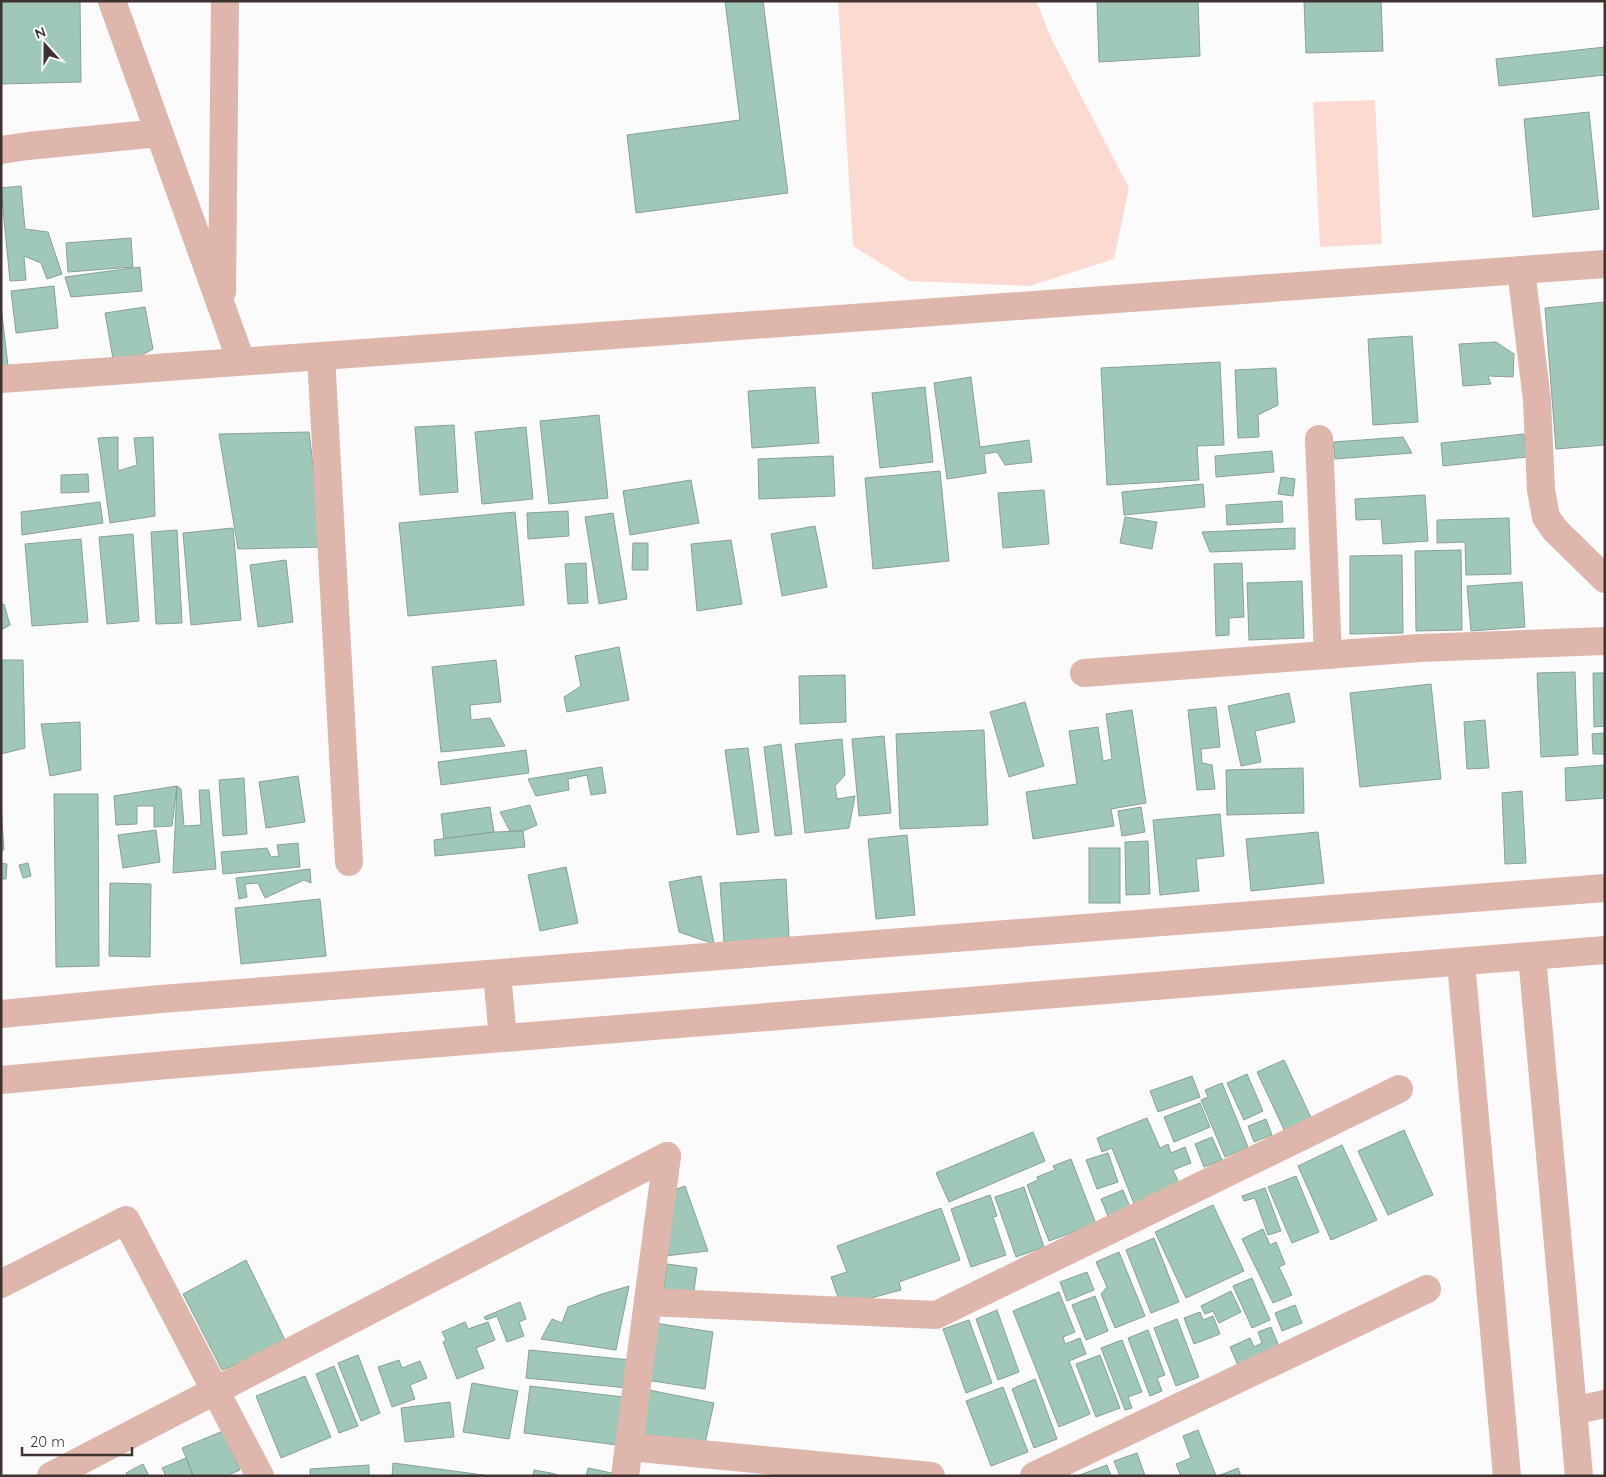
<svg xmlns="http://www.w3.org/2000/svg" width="1606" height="1477" viewBox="0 0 1606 1477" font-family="Quicksand,sans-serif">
  <rect width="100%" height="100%" fill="#fbfbfb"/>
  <g fill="#fbdad2">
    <polygon points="838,1 1036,1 1051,38 1129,188 1114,259 1030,286 909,281 853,246"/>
    <polygon points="1375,100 1382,244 1320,247 1313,102"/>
  </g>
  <g fill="#9fc8b9" stroke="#88a198">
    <polygon points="1,1 80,1 81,82 1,84"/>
    <polygon points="725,1 763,1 788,193 636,213 627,135 740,120"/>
    <polygon points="1097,1 1198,1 1200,56 1099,62"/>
    <polygon points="1304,1 1381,1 1383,51 1306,53"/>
    <polygon points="1605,47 1605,75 1499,86 1496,59"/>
    <polygon points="1589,112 1599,209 1533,217 1524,119"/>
    <polygon points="21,186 25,229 48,232 62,274 47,279 41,263 24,256 26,280 10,281 1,188"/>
    <polygon points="131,238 133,267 68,272 66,243"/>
    <polygon points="140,267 142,291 71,297 65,277"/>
    <polygon points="54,286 58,328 16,333 11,291"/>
    <polygon points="1605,302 1605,445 1556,449 1545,308"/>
    <polygon points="1,306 8,366 1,367"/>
    <polygon points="145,307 153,349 115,370 105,313"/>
    <polygon points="1412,336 1418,422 1373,425 1368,339"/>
    <polygon points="1496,342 1514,354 1513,377 1488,376 1491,384 1463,386 1459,344"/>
    <polygon points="1220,362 1224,445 1197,446 1199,480 1107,485 1101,368"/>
    <polygon points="1276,368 1278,405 1258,415 1259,437 1238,438 1235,370"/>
    <polygon points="971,377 980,447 1029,440 1032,462 1005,465 997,452 984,454 986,473 947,479 934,383"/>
    <polygon points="815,387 819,443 752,448 748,391"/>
    <polygon points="925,387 933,462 880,468 872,393"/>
    <polygon points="599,415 608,498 549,504 540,421"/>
    <polygon points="454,425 458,492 420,495 415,427"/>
    <polygon points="526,427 533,499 482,504 475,432"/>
    <polygon points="309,432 323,547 238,549 219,434"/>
    <polygon points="1524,434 1527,457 1443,466 1441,443"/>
    <polygon points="118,437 118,471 137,465 134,438 153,437 155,516 110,523 98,438"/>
    <polygon points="1403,437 1412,453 1335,459 1333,442"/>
    <polygon points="1272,451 1274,472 1216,477 1215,456"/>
    <polygon points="833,456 835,496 759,499 758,459"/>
    <polygon points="940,471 949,561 873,569 865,478"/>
    <polygon points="88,474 89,492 61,493 61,475"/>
    <polygon points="1281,477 1295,479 1293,496 1278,494"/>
    <polygon points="691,480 699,523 630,535 623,491"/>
    <polygon points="1203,484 1205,507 1124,515 1122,492"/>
    <polygon points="1044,490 1049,544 1003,548 998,493"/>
    <polygon points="1425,495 1428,541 1383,544 1381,519 1356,520 1355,499"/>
    <polygon points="1282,501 1283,522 1227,525 1226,505"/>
    <polygon points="100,502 103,523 22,535 21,512"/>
    <polygon points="568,511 569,536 528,539 527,513"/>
    <polygon points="515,512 524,605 408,616 399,523"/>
    <polygon points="613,513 627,599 599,604 585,517"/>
    <polygon points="1125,517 1157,522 1152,549 1120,543"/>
    <polygon points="1509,518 1511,574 1466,575 1465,542 1437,543 1437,520"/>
    <polygon points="815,526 827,587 782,596 771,534"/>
    <polygon points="233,528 241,620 191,625 183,533"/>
    <polygon points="1295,528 1295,549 1210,552 1202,532"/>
    <polygon points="177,530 182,623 156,624 151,532"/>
    <polygon points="133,534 139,621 107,624 99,537"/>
    <polygon points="81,539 88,622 32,626 25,544"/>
    <polygon points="731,540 742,604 697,611 691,544"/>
    <polygon points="633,543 648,543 648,570 632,570"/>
    <polygon points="1461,550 1462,630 1416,631 1415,551"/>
    <polygon points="1402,555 1403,633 1350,634 1350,556"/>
    <polygon points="286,560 293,622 258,627 250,565"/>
    <polygon points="586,563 588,603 568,604 565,564"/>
    <polygon points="1242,563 1244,617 1229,618 1229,635 1216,636 1214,564"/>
    <polygon points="1302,581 1304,638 1249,640 1247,583"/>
    <polygon points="1522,582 1525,627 1471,631 1467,586"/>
    <polygon points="4,604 10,625 1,630 1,605"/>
    <polygon points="619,647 629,700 567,712 564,697 581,686 575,656"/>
    <polygon points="1,660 23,660 25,748 1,754"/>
    <polygon points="496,660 501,702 470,705 471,720 490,718 505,746 441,752 432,667"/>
    <polygon points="1575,672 1578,755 1541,757 1537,673"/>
    <polygon points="1593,673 1605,673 1605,726 1594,727"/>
    <polygon points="845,675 846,722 800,724 799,676"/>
    <polygon points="1431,684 1441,779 1360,787 1350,693"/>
    <polygon points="1289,693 1295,722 1255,731 1261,762 1241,766 1228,706"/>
    <polygon points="1025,702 1044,766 1009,777 990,712"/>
    <polygon points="1216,707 1220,747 1201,749 1202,763 1212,765 1215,789 1197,790 1188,710"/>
    <polygon points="1132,710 1146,803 1111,809 1114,826 1033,839 1026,792 1077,784 1069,731 1098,727 1103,761 1112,759 1106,714"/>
    <polygon points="1485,720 1489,768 1467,769 1464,722"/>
    <polygon points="80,722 81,770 50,776 41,724"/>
    <polygon points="984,730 988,825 900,829 896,734"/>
    <polygon points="1605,733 1605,754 1593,754 1592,734"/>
    <polygon points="884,736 891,813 859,816 852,739"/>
    <polygon points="842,739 845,775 835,786 837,799 855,796 849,828 805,833 795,744"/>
    <polygon points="781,744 792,834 775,836 764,747"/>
    <polygon points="748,748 759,832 737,835 725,750"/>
    <polygon points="526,750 529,773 441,785 438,762"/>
    <polygon points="1605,765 1605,798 1566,801 1565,768"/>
    <polygon points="602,767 606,793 591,795 587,775 568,779 569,790 536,796 528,779"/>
    <polygon points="1303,768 1304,813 1227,815 1226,770"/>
    <polygon points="298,776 305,822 266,828 259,782"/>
    <polygon points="244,778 247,834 223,836 219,780"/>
    <polygon points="177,786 172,826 154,827 154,806 137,806 137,824 116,825 114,796"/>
    <polygon points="177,786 181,789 184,826 201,825 199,790 209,790 216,869 173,873"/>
    <polygon points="1522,791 1526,863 1505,864 1502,793"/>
    <polygon points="54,794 98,794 99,966 56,967"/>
    <polygon points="530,805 537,825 523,831 510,831 500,812"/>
    <polygon points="1,806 4,850 1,850"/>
    <polygon points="490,807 494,832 444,839 441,814"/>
    <polygon points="1141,807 1145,832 1122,836 1118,811"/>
    <polygon points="1220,814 1224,856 1196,859 1199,891 1160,895 1153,820"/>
    <polygon points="156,830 160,862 123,868 118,835"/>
    <polygon points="523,831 525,847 435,856 434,840 494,832"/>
    <polygon points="1318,832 1324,883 1251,891 1246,839"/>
    <polygon points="907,835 915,915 876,919 868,839"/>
    <polygon points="1148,841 1150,894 1126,895 1125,842"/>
    <polygon points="298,843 300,867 223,874 221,852 267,848 271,857 279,856 277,845"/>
    <rect x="1089" y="848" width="31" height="55"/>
    <polygon points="1,863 7,864 6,879 1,879"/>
    <polygon points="28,863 31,876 23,878 19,865"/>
    <polygon points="566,867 578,923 540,931 528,875"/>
    <polygon points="310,869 311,883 304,880 265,898 258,883 245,884 247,897 239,899 236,878"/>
    <polygon points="701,876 714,944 679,932 669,882"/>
    <polygon points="786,879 789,938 724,942 720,883"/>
    <polygon points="110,883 151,884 150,957 109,956"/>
    <polygon points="320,899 326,956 241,964 235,908"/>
    <polygon points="1284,1060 1314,1124 1287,1136 1257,1072"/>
    <polygon points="1247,1074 1263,1111 1244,1120 1227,1083"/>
    <polygon points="1192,1076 1200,1097 1158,1112 1150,1091"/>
    <polygon points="1222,1083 1248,1147 1225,1157 1201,1100 1208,1097 1205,1090"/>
    <polygon points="1200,1103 1210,1127 1174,1142 1164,1117"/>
    <polygon points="1147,1118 1160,1148 1168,1144 1171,1153 1185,1147 1191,1163 1173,1170 1181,1188 1135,1206 1112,1148 1102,1152 1097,1138"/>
    <polygon points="1266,1119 1272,1135 1254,1142 1248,1126"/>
    <polygon points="1404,1130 1433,1195 1388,1215 1358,1151"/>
    <polygon points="1033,1132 1045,1161 949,1202 936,1173"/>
    <polygon points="1212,1137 1222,1160 1204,1167 1195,1144"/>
    <polygon points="1342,1145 1377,1220 1331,1240 1298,1166"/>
    <polygon points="1108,1153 1118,1182 1097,1189 1086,1160"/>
    <polygon points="1071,1159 1096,1224 1049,1241 1027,1185 1038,1180 1037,1177 1055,1170 1053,1166"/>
    <polygon points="1296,1176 1319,1232 1292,1243 1268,1187"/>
    <polygon points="685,1186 708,1251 665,1256 666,1193"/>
    <polygon points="1024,1187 1044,1247 1016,1257 995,1197"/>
    <polygon points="1265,1188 1281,1231 1268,1235 1255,1198 1244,1201 1242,1196"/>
    <polygon points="1123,1190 1132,1212 1110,1221 1101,1199"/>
    <polygon points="990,1195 997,1216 993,1217 1006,1255 971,1267 951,1209"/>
    <polygon points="1213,1205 1244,1271 1186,1298 1155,1232"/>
    <polygon points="941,1208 960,1260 899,1282 901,1290 841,1306 831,1277 847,1272 837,1246"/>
    <polygon points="1263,1229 1270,1245 1276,1242 1285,1264 1279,1267 1292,1295 1273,1303 1242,1239"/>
    <polygon points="1154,1238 1179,1302 1151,1313 1126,1250"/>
    <polygon points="1119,1252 1145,1316 1115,1328 1101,1294 1107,1287 1096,1262"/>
    <polygon points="246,1260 287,1344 222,1370 183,1294"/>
    <polygon points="667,1264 697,1268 693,1299 663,1295"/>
    <polygon points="1087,1272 1094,1290 1067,1301 1060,1282"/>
    <polygon points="1252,1278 1270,1320 1252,1328 1233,1286"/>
    <polygon points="629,1286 616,1350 541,1339 552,1319 562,1323 568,1307 602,1294"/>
    <polygon points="1231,1291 1241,1312 1219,1323 1213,1311 1205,1314 1201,1306"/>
    <polygon points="1059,1292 1075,1332 1063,1337 1065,1344 1080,1338 1086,1354 1069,1361 1090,1414 1059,1427 1013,1311"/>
    <polygon points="1095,1296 1108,1331 1086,1340 1072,1305"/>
    <polygon points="520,1302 526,1319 519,1322 524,1336 507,1342 497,1316 486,1320 484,1317"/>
    <polygon points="1295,1305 1302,1323 1282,1331 1275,1313"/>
    <polygon points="997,1310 1019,1372 998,1380 976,1319"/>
    <polygon points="1200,1312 1203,1320 1213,1316 1220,1334 1194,1344 1184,1318"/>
    <polygon points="1177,1319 1199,1377 1176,1386 1154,1328"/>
    <polygon points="969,1320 992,1383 966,1393 943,1329"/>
    <polygon points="465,1322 468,1329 488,1322 495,1340 476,1348 484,1368 457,1379 443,1342 446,1340 442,1332"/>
    <polygon points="655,1323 713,1332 705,1389 646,1380"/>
    <polygon points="1271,1327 1282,1354 1240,1370 1230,1347 1250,1338 1254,1347 1262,1343 1258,1332"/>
    <polygon points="1148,1330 1165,1375 1157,1378 1162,1391 1150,1396 1128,1338"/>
    <polygon points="1122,1340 1142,1392 1128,1397 1132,1408 1125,1410 1101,1348"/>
    <polygon points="529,1350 631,1360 628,1388 526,1378"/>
    <polygon points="358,1355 380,1413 361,1421 338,1363"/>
    <polygon points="1100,1355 1120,1408 1096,1417 1076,1364"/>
    <polygon points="399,1360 402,1368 420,1361 427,1378 410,1385 415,1399 392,1407 378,1367"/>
    <polygon points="334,1366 358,1426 339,1433 316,1374"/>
    <polygon points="305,1376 331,1437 281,1458 256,1396"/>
    <polygon points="1035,1379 1057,1439 1034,1448 1012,1389"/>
    <polygon points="472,1383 518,1391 509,1439 463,1432"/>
    <polygon points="530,1386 623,1397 617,1445 524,1433"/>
    <polygon points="1003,1387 1028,1452 991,1466 966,1401"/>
    <polygon points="649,1390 714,1403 704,1448 640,1436"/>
    <polygon points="450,1402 454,1437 405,1442 401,1408"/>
    <polygon points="1198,1430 1216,1476 1181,1476 1176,1464 1191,1458 1183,1436"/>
    <polygon points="223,1431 240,1470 226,1476 194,1476 182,1448"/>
    <polygon points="1137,1453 1145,1476 1120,1476 1114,1461"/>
    <polygon points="186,1458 193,1476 166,1476 162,1468"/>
    <polygon points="393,1463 491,1476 392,1476"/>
    <polygon points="143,1464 149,1476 127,1476 126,1473"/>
    <polygon points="369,1465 369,1476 310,1476 310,1469"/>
    <polygon points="1107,1465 1111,1476 1077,1476"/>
    <polygon points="588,1468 621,1475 620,1476 586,1476"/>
    <polygon points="1238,1468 1241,1476 1218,1476"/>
    <polygon points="534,1470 551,1473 561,1476 533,1476"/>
  </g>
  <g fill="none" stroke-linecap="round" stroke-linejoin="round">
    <g stroke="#deb6ac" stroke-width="28">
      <polyline points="112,1 241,361"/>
      <polyline points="1,150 28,146 159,133"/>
      <polyline points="1521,270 1537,400 1541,490 1546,517 1555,530 1605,579"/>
      <polyline points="222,291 225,1"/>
      <polyline points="321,356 349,862"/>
      <polyline points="1,379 1605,264"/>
      <polyline points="1319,439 1328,655"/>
      <polyline points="1084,673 1420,648 1605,641"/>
      <polyline points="1532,956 1579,1476"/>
      <polyline points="1461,962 1507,1476"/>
      <polyline points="497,974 503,1038"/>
      <polyline points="1,1014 161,999 1605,888"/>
      <polyline points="1,1080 167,1065 1605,950"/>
      <polyline points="1,1284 126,1220 260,1476"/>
      <polyline points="648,1302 936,1315 1399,1089"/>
      <polyline points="1573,1411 1605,1404"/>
      <polyline points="629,1447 931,1476"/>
      <polyline points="51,1476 667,1156"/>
      <polyline points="625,1476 667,1156"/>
      <polyline points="1034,1476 1427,1289"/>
    </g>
  </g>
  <rect width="1606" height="1477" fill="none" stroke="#3e3331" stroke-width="5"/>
  <g transform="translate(45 45) rotate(339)" stroke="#ffffff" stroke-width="4" paint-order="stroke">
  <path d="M0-4L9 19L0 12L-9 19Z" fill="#3e3331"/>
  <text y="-8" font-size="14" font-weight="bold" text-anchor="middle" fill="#3e3331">N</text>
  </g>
  <path d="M22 1447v8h110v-8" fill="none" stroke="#3e3331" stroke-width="2.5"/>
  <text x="30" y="1447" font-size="15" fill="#3e3331" stroke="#ffffff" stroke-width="4" paint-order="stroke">20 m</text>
</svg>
